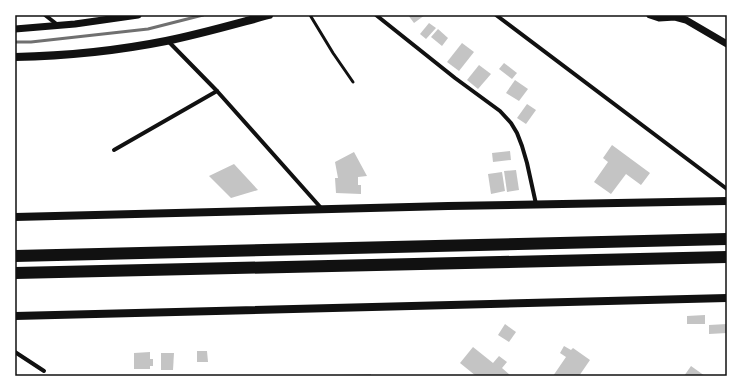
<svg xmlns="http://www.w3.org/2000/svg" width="742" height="391" viewBox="0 0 742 391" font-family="Spectral,serif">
  <rect width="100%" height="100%" fill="#fff"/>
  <g fill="#c4c4c4">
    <polygon points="408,15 425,15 414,23"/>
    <polygon points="429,23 436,28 426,39 420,34"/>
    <polygon points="438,29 448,38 442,46 431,37"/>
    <polygon points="462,43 474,52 459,71 447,62"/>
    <polygon points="504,63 517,73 512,79 499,69"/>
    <polygon points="479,65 491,74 478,89 467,80"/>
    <polygon points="515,80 528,89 519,101 506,93"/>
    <polygon points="527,104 536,110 526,124 517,118"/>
    <polygon points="612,145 650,173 641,185 626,174 611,194 594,182 608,162 603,158"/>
    <polygon points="510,151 511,160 493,162 492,153"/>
    <polygon points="354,152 367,176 358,177 358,185 361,185 361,194 336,193 335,178 338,178 335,162"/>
    <polygon points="234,164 258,190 231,198 209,176"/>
    <polygon points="516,170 519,190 507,192 504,171"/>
    <polygon points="502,172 505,191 491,194 488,174"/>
    <polygon points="705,315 705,324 687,324 687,316"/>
    <polygon points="505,324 516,332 509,342 498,335"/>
    <polygon points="727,324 727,333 709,334 709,325"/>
    <polygon points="564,346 571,350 573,348 590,360 579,376 553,376 566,357 560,353"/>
    <polygon points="473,347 493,363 499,356 507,362 502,368 511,376 476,376 460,363"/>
    <polygon points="197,351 207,351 208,362 197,362"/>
    <polygon points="150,352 150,359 153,359 153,366 150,366 150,369 134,369 134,353"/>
    <polygon points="161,353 174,353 173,370 161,370"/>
    <polygon points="691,366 705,376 684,376"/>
    <polygon points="371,374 371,376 338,376 338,375"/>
  </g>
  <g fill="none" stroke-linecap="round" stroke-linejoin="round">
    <polyline stroke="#111" stroke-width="3" points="310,15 333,53 353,82"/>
    <g stroke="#111" stroke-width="4">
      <polyline points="45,15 59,26"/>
      <polyline points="376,15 455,78 500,111 511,123 517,133 522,146 527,163 536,204"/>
      <polyline points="496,15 727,189"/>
      <polyline points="168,41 217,91 322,209"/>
      <polyline points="114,150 217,91"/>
      <polyline points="15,352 44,371"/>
    </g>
    <g stroke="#111" stroke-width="7">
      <polyline points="650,15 659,18 675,17 686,20 727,44"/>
      <polyline points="15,29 75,24 138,15"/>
    </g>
    <g stroke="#111" stroke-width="8">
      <path d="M15 57C66 56 116 51 166 41 201 34 235 24 269 15"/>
      <polyline points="15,217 448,206 727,201"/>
      <polyline points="15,316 727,298"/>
    </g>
    <g stroke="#111" stroke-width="12">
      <polyline points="15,256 727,239"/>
      <polyline points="15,273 727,257"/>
    </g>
    <polyline stroke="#707070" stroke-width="3" points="15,42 31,42 148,29 203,15"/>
  </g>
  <rect width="742" height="391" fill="none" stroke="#ffffff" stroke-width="32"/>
  <rect x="16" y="16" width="710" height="359" fill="none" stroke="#111" stroke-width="1.5"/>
</svg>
